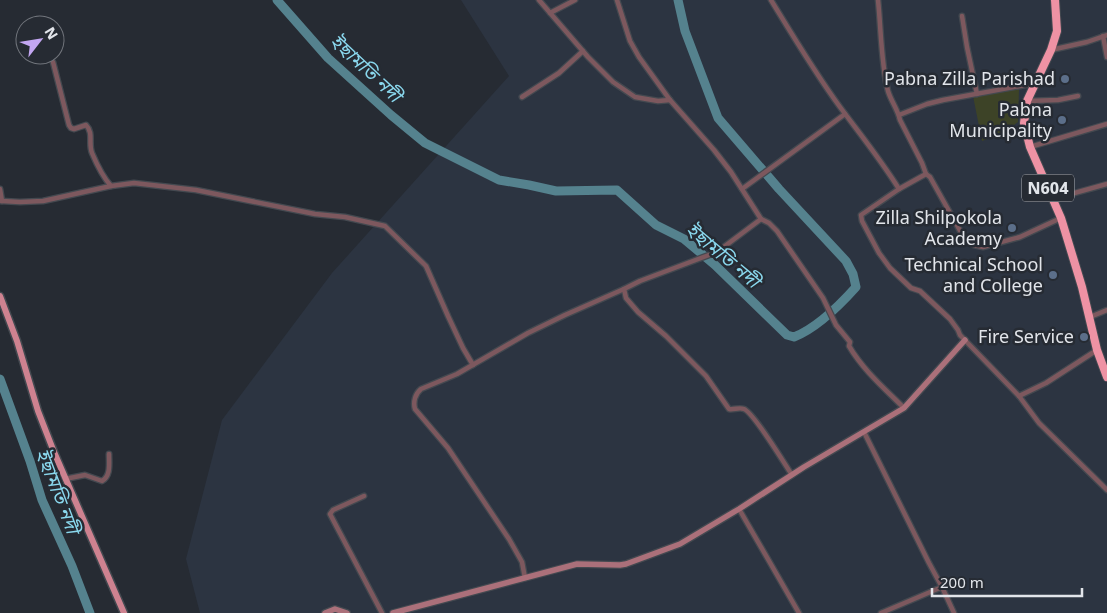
<svg xmlns="http://www.w3.org/2000/svg" width="1107" height="613" viewBox="0 0 1107 613" font-family="Georgia,'Noto Sans Bengali',serif">
  <rect width="100%" height="100%" fill="#262b33"/>
  <polygon fill="#2c3441" points="461,0 1107,0 1107,613 200,613 186,559 222,420 332,273 509,76"/>
  <polygon fill="#3d4327" points="1019,89 1018,122 1002,134 982,141 973,96"/>
  <g fill="none" stroke-linecap="round" stroke-linejoin="round">
    <g stroke="#55828e" stroke-width="9">
      <path d="M277 0 328 58 391 115 425 143 499 180 529 185 556 191 617 190 656 225 684 239 715 265 787 335 794 337C817 328 839 306 856 287L853 274 846 261 779 189 718 118 685 31 678 0"/>
      <polyline points="0,379 30,461 42,500 72,566 90,613"/>
    </g>
    <defs>
      <g id="street">
        <polyline points="539,0 588,57 613,82 635,97 658,101 670,100"/>
        <path d="M617 0 630 41 639 57 670 100 714 150 731 172 761 219 769 223 777 231 823 298 836 325 850 342 849 346C863 370 885 389 904 408"/>
        <path d="M771 0C793 36 815 73 840 107 860 134 881 160 899 189"/>
        <path d="M878 0C881 28 881 64 888 91 891 101 898 110 900 120L922 163 926 174 930 177 963 236 968 242 974 245 983 247 1020 237 1061 218"/>
        <polyline points="550,13 575,0"/>
        <polyline points="962,16 967,47 977,94"/>
        <polyline points="1103,36 1107,57"/>
        <polyline points="1051,50 1087,42 1107,35"/>
        <polyline points="522,97 559,73 583,51"/>
        <polyline points="1027,101 1058,100 1078,96"/>
        <polyline points="899,115 927,104 943,100 1036,83"/>
        <polyline points="1030,147 1107,124"/>
        <polyline points="926,174 899,189 861,215 862,221 879,253 890,268 911,288 920,291 950,319 958,330 960,335 1019,396 1039,423 1107,490"/>
        <polyline points="111,186 134,183 196,190 315,214 345,217 385,226 426,266 448,316 463,348 473,365"/>
        <polyline points="0,189 2,201 1,201"/>
        <polyline points="742,189 845,114"/>
        <polyline points="1053,199 1107,184"/>
        <path d="M2 201 20 202 43 201 111 186C102 176 97 165 92 153 88 143 94 133 86 125L74 129 71 128 69 125 53 62"/>
        <path d="M761 219 717 252 640 281 624 289 626 298 638 312 666 336 706 376 729 409C734 410 739 407 744 409 754 413 784 463 792 475"/>
        <polyline points="1090,317 1107,310"/>
        <polyline points="1019,396 1046,383 1097,350"/>
        <polyline points="864,432 929,563 942,587 954,613"/>
        <path d="M65 479 85 475 102 481C111 476 109 464 109 454"/>
        <polyline points="364,496 333,510 330,514 382,613"/>
        <polyline points="739,509 799,613"/>
        <path d="M525 578 522 562 509 539 448 448 415 409C413 402 415 394 421 389L457 374 528 333 565 315 624 289"/>
        <polyline points="881,613 942,587"/>
      </g>
      <g id="secondary">
        <polyline points="325,613 335,609 347,613"/>
        <polyline points="393,613 577,564 620,565 626,564 680,544 739,509 804,467 904,408 965,340"/>
      </g>
      <polyline id="primary" points="0,296 17,341 38,411 54,452 124,613"/>
      <polyline id="highway" points="1055,0 1057,31 1051,50 1027,101 1024,123 1030,147 1061,218 1082,287 1097,350 1107,377"/>
    </defs>
    <use href="#street" stroke="#444950" stroke-width="7"/>
    <use href="#secondary" stroke="#444950" stroke-width="8"/>
    <use href="#primary" stroke="#444950" stroke-width="9"/>
    <use href="#highway" stroke="#444950" stroke-width="10"/>
    <use href="#street" stroke="#7d585e" stroke-width="4.5"/>
    <use href="#secondary" stroke="#ab707a" stroke-width="5.5"/>
    <use href="#primary" stroke="#ce8290" stroke-width="6"/>
    <use href="#highway" stroke="#ee92a4" stroke-width="8"/>
  </g>
  <g fill="#5c6f8a" stroke="#262b33" stroke-width="2">
    <circle cx="1065" cy="79" r="5"/>
    <circle cx="1062" cy="120" r="5"/>
    <circle cx="1012" cy="228" r="5"/>
    <circle cx="1053" cy="275" r="5"/>
    <circle cx="1084" cy="337" r="5"/>
  </g>
  <g text-anchor="middle" stroke-width="5" stroke-linejoin="round" paint-order="stroke">
    <rect fill="#262b33" stroke="#aaadb3" stroke-width="1" x="1022" y="174.5" width="52" height="27" rx="4"/>
    <g font-size="16" font-weight="bold" fill="#e2e5ea">
      <text x="1048" y="194">N604</text>
    </g>
    <g font-size="18" fill="#e2e5ea" stroke="#262b33" text-anchor="end">
      <text x="1055" y="85">Pabna Zilla Parishad</text>
      <text x="1052" y="116">Pabna<tspan x="1052" dy="21">Municipality</tspan></text>
      <text x="1002" y="224">Zilla Shilpokola<tspan x="1002" dy="21">Academy</tspan></text>
      <text x="1043" y="271">Technical School<tspan x="1043" dy="21">and College</tspan></text>
      <text x="1074" y="343">Fire Service</text>
    </g>
    <g font-size="19" font-style="italic" fill="#8ad8ee" stroke="#262b33">
      <text transform="translate(366 68) rotate(43)" y="7">ইছামতি নদী</text>
      <text transform="translate(723 255) rotate(40)" y="7">ইছামতি নদী</text>
      <text transform="translate(58 491) rotate(69)" y="7">ইছামতি নদী</text>
    </g>
  </g>
  <g transform="translate(40 40) rotate(59)"><circle r="24" fill="#262b33" stroke="#71757c"/>
  <path d="M0-4L9 19L0 12L-9 19Z" fill="#c3a7f2"/>
  <text y="-8" font-size="14" font-weight="bold" text-anchor="middle" fill="#e2e5ea">N</text>
  </g>
  <path d="M932 588v8h150v-8" fill="none" stroke="#e2e5ea" stroke-width="2.5"/>
  <text x="940" y="588" font-size="15" fill="#e2e5ea" stroke="#262b33" stroke-width="4" paint-order="stroke">200 m</text>
</svg>
